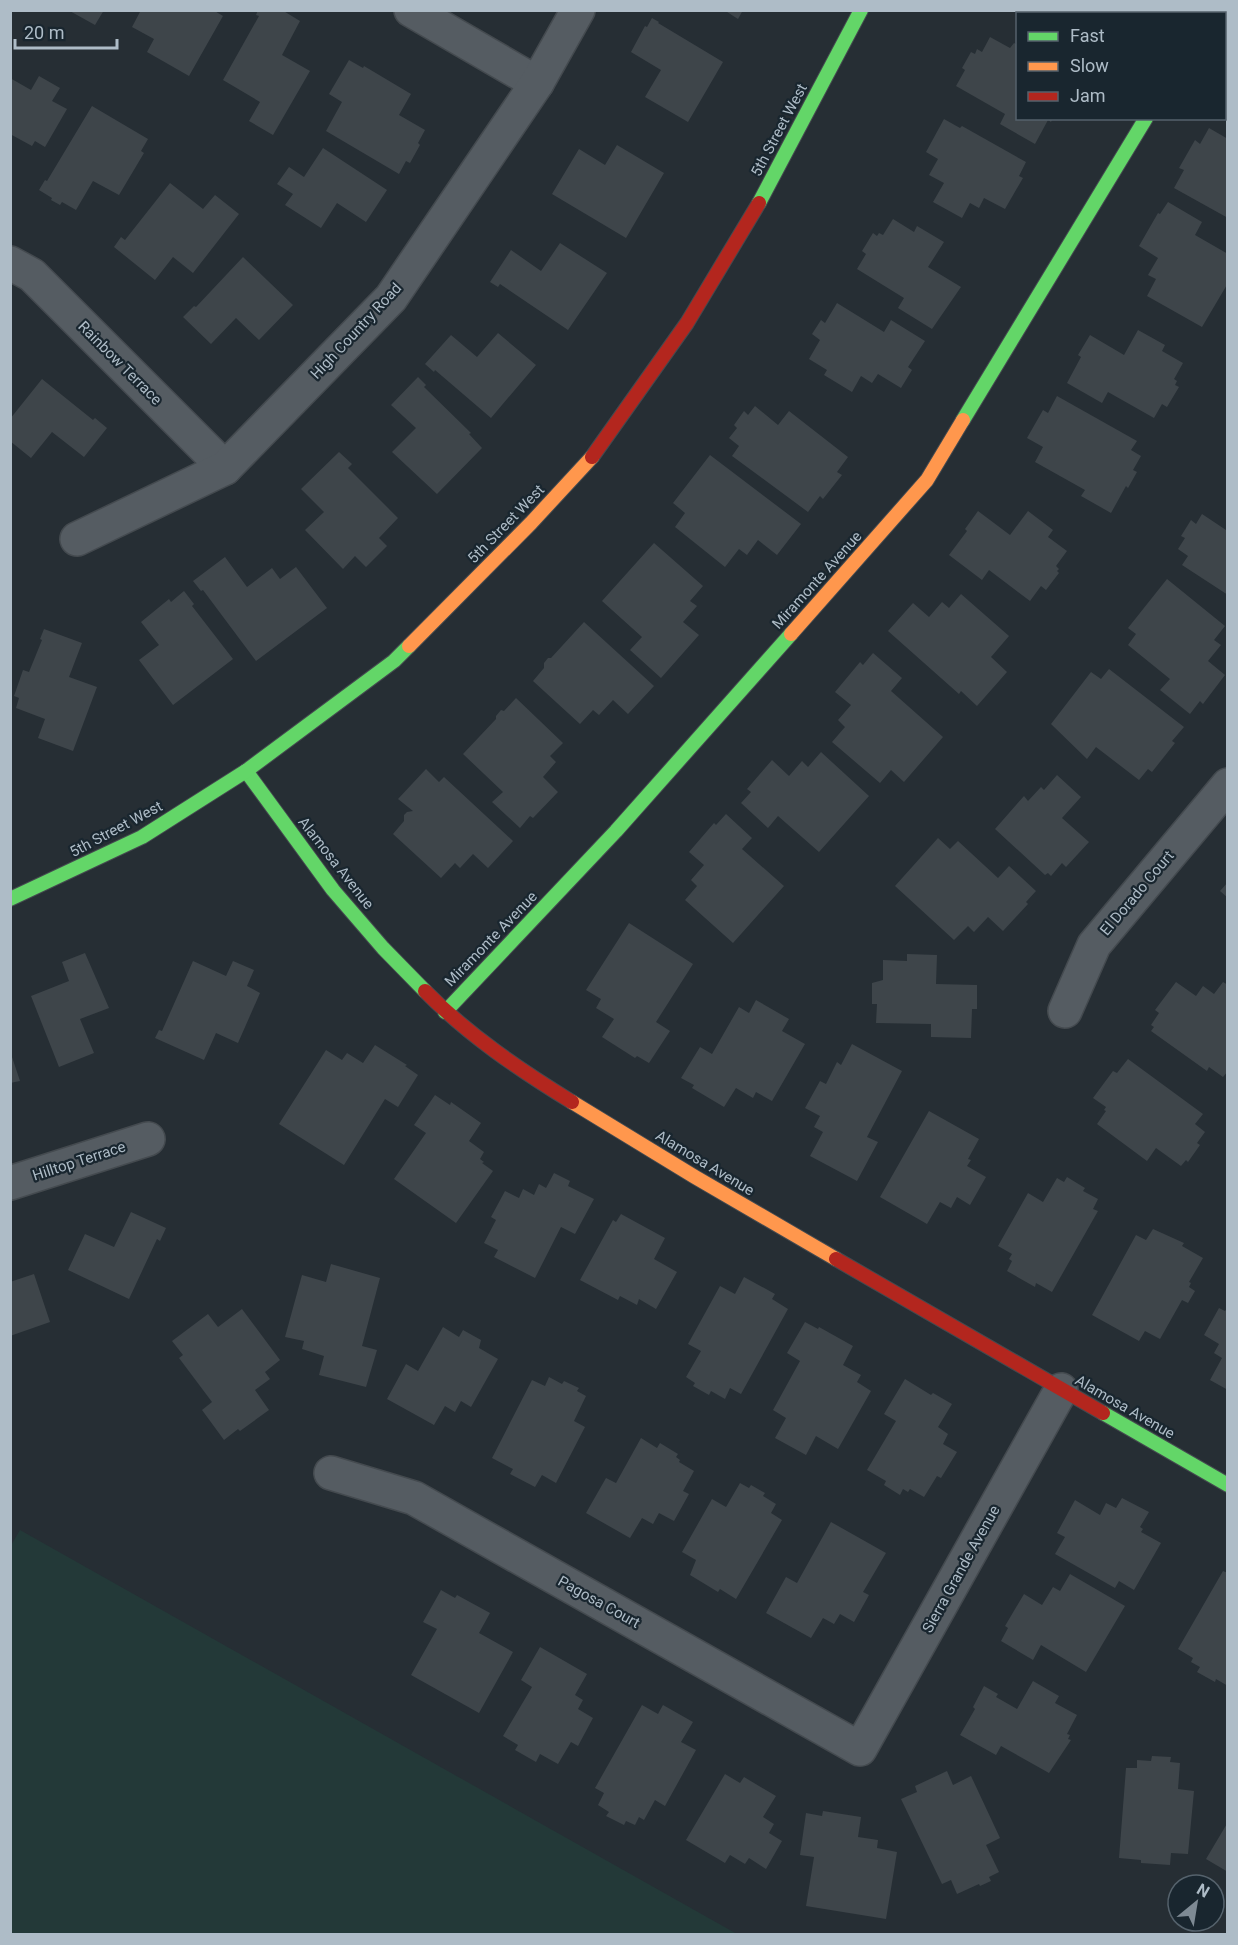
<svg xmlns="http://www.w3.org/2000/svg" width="1238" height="1945" viewBox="0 0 1238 1945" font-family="Roboto,sans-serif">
  <rect width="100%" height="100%" fill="#262e34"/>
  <polygon fill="#233938" points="20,1530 737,1934 11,1934 10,1547"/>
  <g fill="#3e454a">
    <polygon points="68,10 104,10 95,25"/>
    <polygon points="141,10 213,10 223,16 189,76 147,52 154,39 132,27"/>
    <polygon points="258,10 282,10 300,21 282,55 310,71 273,135 249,121 260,102 223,80 259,16 256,15"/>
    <polygon points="724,10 743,10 738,19"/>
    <polygon points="1022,10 1094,10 1092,14 1028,14"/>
    <polygon points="652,18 659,22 658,23 723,62 688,122 645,97 661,70 631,52 645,26 647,27"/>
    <polygon points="990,37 1010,48 1014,43 1018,45 1018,118 1053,118 1051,122 1048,120 1035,144 1000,124 1005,114 956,86 965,70 962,68 971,52 975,54 977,49 982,52"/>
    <polygon points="349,60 363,68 364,66 411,94 399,115 425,130 418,143 420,145 410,163 406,161 399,174 326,131 342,102 329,94"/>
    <polygon points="39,76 60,88 52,101 67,109 45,147 35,141 32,146 10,134 10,78 31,90"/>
    <polygon points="92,106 148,139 141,151 144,153 119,195 93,181 76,210 62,202 60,205 51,200 52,198 39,190 45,180 47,181"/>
    <polygon points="944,119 960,128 962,126 1026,162 1019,176 1023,178 1005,209 984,198 979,208 970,203 962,218 933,202 944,183 929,175 938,159 926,152"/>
    <polygon points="1209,128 1228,139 1228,218 1174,188 1184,170 1179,168 1195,140 1200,144"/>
    <polygon points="617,145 664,173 626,238 552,194 579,149 605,165"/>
    <polygon points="323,148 387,190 366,222 337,203 321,228 285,205 293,194 277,184 289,167 304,177"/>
    <polygon points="170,183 203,209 215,195 239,214 193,273 173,257 155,280 114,247 121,237 125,240"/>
    <polygon points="1168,202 1202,222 1195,235 1228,254 1228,283 1202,327 1147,296 1156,279 1148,275 1158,258 1139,246 1158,213 1160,214"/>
    <polygon points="893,219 914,232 917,226 944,242 928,267 961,287 932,329 898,308 904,298 857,269 866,254 862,251 873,233 877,236 879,233 883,235"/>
    <polygon points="560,243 607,273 568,330 500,284 498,287 490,282 511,250 541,271"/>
    <polygon points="243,257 293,305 259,340 236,318 211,344 183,317 194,306 196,307"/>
    <polygon points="837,303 884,332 891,320 925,341 908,367 912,370 901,388 878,374 872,383 861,376 852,392 824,375 827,370 809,359 820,340 812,334 821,320 825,323"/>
    <polygon points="1138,330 1165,345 1162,351 1183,363 1174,379 1177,381 1175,385 1179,387 1167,407 1162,404 1154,418 1108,392 1102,403 1067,383 1081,357 1078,355 1090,335 1124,355"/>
    <polygon points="498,333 536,365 491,418 435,370 434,372 425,364 451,335 477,357"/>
    <polygon points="418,377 426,385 424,387 471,433 469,434 482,448 437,494 392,452 416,428 391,405"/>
    <polygon points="42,379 93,420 95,418 107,428 84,457 52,432 31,458 10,441 10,419"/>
    <polygon points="1057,396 1137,441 1131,450 1141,456 1133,470 1137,472 1128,488 1126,486 1111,513 1081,496 1085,490 1035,462 1043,447 1027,438 1043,410 1048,413"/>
    <polygon points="755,406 778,425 789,411 848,457 837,472 842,475 823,499 820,496 808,512 732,456 739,446 729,438 737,428 734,425 744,411 748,415"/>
    <polygon points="339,452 352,464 348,468 398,518 379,538 387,546 366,567 355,556 343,569 305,530 324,512 301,489"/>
    <polygon points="710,455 801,524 777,555 758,540 747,555 739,549 725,567 675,527 685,513 673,503"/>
    <polygon points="978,511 1010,535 1028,511 1053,530 1048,537 1067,551 1056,566 1059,569 1057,571 1059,573 1046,590 1041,586 1030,601 989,570 982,580 949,555 967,531 965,529"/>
    <polygon points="1202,514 1226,530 1228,527 1228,595 1182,565 1188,556 1178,549 1185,538 1181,536 1191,520 1196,524"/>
    <polygon points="654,543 703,586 690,601 697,606 683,622 699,635 661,678 630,650 642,637 602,601"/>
    <polygon points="225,557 247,587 272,568 280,579 296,567 327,608 256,661 203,590 201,591 193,581"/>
    <polygon points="1167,579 1225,626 1214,640 1221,645 1208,661 1225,675 1203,704 1200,701 1190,714 1160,690 1170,679 1128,645 1136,634 1128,628"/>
    <polygon points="184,591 194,604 192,606 233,659 173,705 139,660 159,645 141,622 169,599 171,602"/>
    <polygon points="961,594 1009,636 991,657 1007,672 977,706 961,691 959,694 888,631 913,603 929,617 942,602 949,608"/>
    <polygon points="584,622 654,686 628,714 613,700 599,715 593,710 580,724 533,681 544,668 544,663 548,658 551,658"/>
    <polygon points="44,629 82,643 69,677 97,687 73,751 38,738 45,719 16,708 19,698 14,696 23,670 29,672 42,640 40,639"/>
    <polygon points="873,653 902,678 891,691 943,737 904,782 891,770 880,783 832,742 845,727 838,720 851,705 835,692 860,662 863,665"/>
    <polygon points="1109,669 1184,727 1172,741 1175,743 1152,772 1148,769 1139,780 1096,747 1087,759 1051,724 1091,672 1101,679"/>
    <polygon points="516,698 563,743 550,756 556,762 543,777 558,792 533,818 530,816 520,828 492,802 503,792 463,754 496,719 496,716 501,710 504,711"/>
    <polygon points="821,752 869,796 819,852 778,816 768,828 741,803 751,792 747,789 772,760 789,776 802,761 808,767"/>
    <polygon points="426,769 439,782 444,777 513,841 488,868 473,854 460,868 455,863 441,878 393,834 404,821 404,815 407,812 413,811 398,799"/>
    <polygon points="1057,775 1081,797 1062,818 1089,842 1066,867 1062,863 1051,876 1048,873 1045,875 995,829 1024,796 1028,801 1041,787 1044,790"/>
    <polygon points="726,814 752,838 742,849 784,886 733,943 685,900 697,886 691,880 704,865 689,852 714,823 716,825"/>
    <polygon points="938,838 950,849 958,841 998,878 1009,866 1036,891 1026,902 1028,904 1003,931 988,917 974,932 968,926 954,940 895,886"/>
    <polygon points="1228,882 1228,898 1220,891"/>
    <polygon points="629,923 693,964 656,1022 670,1031 649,1063 637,1056 635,1058 602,1037 614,1019 596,1008 601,999 586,990"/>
    <polygon points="85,953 109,1008 80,1019 94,1053 59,1067 31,996 69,981 62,962"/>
    <polygon points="907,954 937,955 936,984 977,985 977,1009 972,1009 971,1038 931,1037 931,1024 876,1023 877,1004 872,1004 872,983 883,980 883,960 907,961"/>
    <polygon points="193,961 226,976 233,961 254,970 247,986 260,993 238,1043 216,1033 204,1060 155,1038 159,1030 162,1031"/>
    <polygon points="1176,982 1196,996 1203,986 1214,994 1223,982 1228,985 1228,1071 1223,1077 1209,1067 1207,1071 1151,1031 1154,1027 1151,1025 1159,1013 1155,1010"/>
    <polygon points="756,1000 789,1019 782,1031 805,1044 772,1101 756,1092 753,1098 736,1088 724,1107 692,1088 694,1085 681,1078 700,1047 712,1054 739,1007 749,1013"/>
    <polygon points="852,1044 902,1071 867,1137 878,1142 857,1181 810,1156 823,1132 814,1127 820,1116 805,1108 820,1081 826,1084 837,1062 841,1065"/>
    <polygon points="375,1045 407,1065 405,1066 418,1075 398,1107 385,1099 344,1165 279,1124 326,1050 342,1060 347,1053 363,1063"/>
    <polygon points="10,1051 20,1081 10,1083"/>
    <polygon points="1128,1059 1203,1114 1195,1124 1205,1132 1197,1143 1200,1145 1188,1162 1186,1160 1181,1166 1156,1148 1147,1161 1097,1124 1106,1111 1104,1110 1106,1107 1093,1098 1113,1071 1117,1073"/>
    <polygon points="435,1095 450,1105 451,1102 481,1123 469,1141 484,1152 480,1159 484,1162 482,1163 493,1171 456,1223 394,1179 426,1133 414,1125"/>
    <polygon points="929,1111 979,1139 968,1159 971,1160 967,1166 986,1177 970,1205 957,1197 951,1208 940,1202 927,1224 880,1197"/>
    <polygon points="554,1173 570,1181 568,1186 594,1199 575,1234 561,1227 535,1278 494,1257 498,1250 484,1243 496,1220 491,1217 505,1191 519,1198 523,1189 534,1195 539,1184 546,1188"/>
    <polygon points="1067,1177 1085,1188 1083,1191 1098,1199 1093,1209 1098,1211 1052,1292 1036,1283 1035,1287 1007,1271 1012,1261 1009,1259 1012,1254 998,1246 1028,1193 1043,1202 1057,1178 1064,1182"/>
    <polygon points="131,1212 166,1228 160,1241 157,1239 129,1299 68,1270 85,1234 114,1247"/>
    <polygon points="621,1214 665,1238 654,1259 677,1272 656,1309 639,1299 637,1305 620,1296 618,1300 580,1280 613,1220 616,1222"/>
    <polygon points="1153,1229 1184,1243 1182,1246 1203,1258 1189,1282 1191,1283 1189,1287 1195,1291 1188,1303 1182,1300 1160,1339 1145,1331 1139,1341 1092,1315 1136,1235 1146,1240"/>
    <polygon points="331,1264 380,1278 362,1346 377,1350 366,1387 319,1375 324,1356 302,1349 304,1341 285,1337 302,1275 326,1282"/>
    <polygon points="34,1274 50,1322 10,1336 10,1282"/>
    <polygon points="744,1277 775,1294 772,1299 788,1309 741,1394 730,1388 725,1399 711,1391 709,1395 693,1386 695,1383 686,1377 701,1351 688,1344 720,1286 735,1294"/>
    <polygon points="1228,1307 1228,1390 1210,1380 1222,1358 1214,1353 1219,1344 1204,1335 1219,1308 1225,1311"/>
    <polygon points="242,1309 280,1360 265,1372 270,1379 255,1390 269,1410 240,1431 238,1429 224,1440 202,1410 212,1402 179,1358 183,1355 172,1341 208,1314 218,1327"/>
    <polygon points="805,1322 818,1329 819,1327 853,1346 843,1365 861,1375 857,1382 871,1391 838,1449 816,1436 806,1455 775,1438 786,1418 773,1410 800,1361 787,1353"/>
    <polygon points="443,1327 459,1337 463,1330 481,1340 479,1348 498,1359 471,1407 461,1401 455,1412 445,1406 434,1425 387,1399 406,1364 418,1371"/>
    <polygon points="549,1377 562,1384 564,1381 579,1388 577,1391 586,1396 574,1421 585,1427 556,1483 542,1475 535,1487 510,1474 513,1469 492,1458 532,1380 545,1386"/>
    <polygon points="905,1379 931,1395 933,1393 952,1404 938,1427 948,1434 943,1444 957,1452 941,1478 937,1476 924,1497 910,1489 908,1492 903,1489 900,1495 884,1485 886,1481 867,1470 896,1421 884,1414"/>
    <polygon points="641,1438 657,1448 660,1443 678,1454 676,1457 680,1460 679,1462 694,1471 683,1491 689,1494 674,1521 659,1513 653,1524 642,1518 630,1538 586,1513 606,1478 616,1483"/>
    <polygon points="740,1483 749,1488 751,1485 765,1493 763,1496 776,1504 771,1513 782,1520 736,1599 720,1589 718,1592 690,1575 696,1560 682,1552 712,1499 726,1507"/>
    <polygon points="1122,1498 1149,1512 1140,1527 1143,1529 1141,1532 1161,1543 1134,1590 1119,1581 1115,1588 1055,1554 1065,1537 1057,1533 1075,1500 1100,1515 1106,1503 1116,1508"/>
    <polygon points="831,1522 886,1553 863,1592 869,1595 854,1622 840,1614 834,1624 823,1618 811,1638 766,1613 786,1577 797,1583"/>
    <polygon points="1223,1571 1228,1573 1228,1686 1216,1679 1215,1682 1197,1672 1200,1667 1191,1662 1193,1658 1178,1649"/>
    <polygon points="1070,1574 1125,1606 1086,1672 1041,1645 1033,1660 1001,1641 1008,1628 1005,1626 1024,1594 1042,1605 1053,1587 1060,1591"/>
    <polygon points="441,1590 455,1598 457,1595 490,1613 479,1633 513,1652 479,1713 411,1675 437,1629 423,1622"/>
    <polygon points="540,1647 587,1674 575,1695 583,1700 578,1709 593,1718 578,1746 571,1742 558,1764 540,1754 536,1762 515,1750 518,1745 503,1736 532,1687 521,1680"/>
    <polygon points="1033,1681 1059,1696 1055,1703 1077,1715 1067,1734 1070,1735 1068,1739 1071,1740 1049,1773 1001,1746 996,1755 960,1735 975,1709 973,1707 984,1686 998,1694 996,1697 1017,1709"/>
    <polygon points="642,1705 658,1714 663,1705 693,1722 681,1742 696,1750 665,1806 655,1800 644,1820 639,1817 635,1825 626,1821 624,1825 606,1816 609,1812 598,1805 604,1793 595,1788"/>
    <polygon points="1152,1756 1171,1757 1170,1762 1180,1763 1178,1789 1194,1791 1188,1854 1171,1853 1170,1865 1141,1863 1141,1860 1119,1858 1126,1768 1137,1768 1137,1760 1151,1761"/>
    <polygon points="947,1771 953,1785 971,1776 1000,1838 986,1845 999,1872 989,1877 991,1881 980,1886 979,1884 957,1894 951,1880 942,1884 901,1799 917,1792 915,1786"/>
    <polygon points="725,1774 740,1783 744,1777 776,1796 763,1817 774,1824 769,1833 782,1841 766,1869 749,1858 745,1864 730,1855 725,1863 686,1840"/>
    <polygon points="823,1811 861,1817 858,1837 878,1840 877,1848 897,1852 886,1919 806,1906 814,1857 800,1855 806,1813 822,1816"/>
    <polygon points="1228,1822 1228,1872 1206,1859"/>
  </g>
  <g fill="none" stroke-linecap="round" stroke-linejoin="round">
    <defs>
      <g id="street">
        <polyline points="411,10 537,83"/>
        <polyline points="1224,42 1228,43"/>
        <polyline points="10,263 32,275 225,468"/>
        <polyline points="77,539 225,468 391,298 537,83 578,10"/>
        <polyline points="1065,1011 1094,945 1228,785"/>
        <polyline points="10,1183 148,1139"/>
        <polyline points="331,1473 414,1498 860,1749 1061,1390"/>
      </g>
      <g id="fast">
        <polyline points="759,203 861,10"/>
        <polyline points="963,420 1146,118"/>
        <polyline points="246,771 333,890 383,948 425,991"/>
        <polyline points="10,899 142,837 246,771 394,661 409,646"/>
        <polyline points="445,1012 616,831 791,634"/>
        <polyline points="1103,1413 1228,1485"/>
      </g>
      <g id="slow">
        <polyline points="791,634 927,480 963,420"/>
        <polyline points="409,646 531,523 592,457"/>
        <polyline points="572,1102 695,1177 836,1259"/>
      </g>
      <g id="jam">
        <polyline points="592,457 687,323 759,203"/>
        <path d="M425 991C468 1035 520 1070 572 1102"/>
        <polyline points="836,1259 1103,1413"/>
      </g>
    </defs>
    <use href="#street" stroke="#444a4f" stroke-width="36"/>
    <use href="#fast" stroke="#444a4f" stroke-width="16"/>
    <use href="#slow" stroke="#444a4f" stroke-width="16"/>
    <use href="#jam" stroke="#444a4f" stroke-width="16"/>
    <use href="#street" stroke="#555c62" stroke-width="33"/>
    <use href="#fast" stroke="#63d668" stroke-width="14"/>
    <use href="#slow" stroke="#ff974d" stroke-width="14"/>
    <use href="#jam" stroke="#b3261e" stroke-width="14"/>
  </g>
  <g text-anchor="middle" stroke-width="4.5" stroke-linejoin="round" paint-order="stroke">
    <g font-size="15" fill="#aebcc7" stroke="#19262f">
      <text transform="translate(779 130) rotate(-62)" y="5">5th Street West</text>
      <text transform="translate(356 331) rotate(-47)" y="5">High Country Road</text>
      <text transform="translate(120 363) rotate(45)" y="5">Rainbow Terrace</text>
      <text transform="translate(506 524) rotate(-46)" y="5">5th Street West</text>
      <text transform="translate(817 580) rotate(-48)" y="5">Miramonte Avenue</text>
      <text transform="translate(116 829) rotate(-28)" y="5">5th Street West</text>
      <text transform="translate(336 863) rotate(52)" y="5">Alamosa Avenue</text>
      <text transform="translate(1137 893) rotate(-50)" y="5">El Dorado Court</text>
      <text transform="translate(491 939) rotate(-46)" y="5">Miramonte Avenue</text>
      <text transform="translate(79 1161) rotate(-18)" y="5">Hilltop Terrace</text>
      <text transform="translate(705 1163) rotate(31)" y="5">Alamosa Avenue</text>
      <text transform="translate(1125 1407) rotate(30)" y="5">Alamosa Avenue</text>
      <text transform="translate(961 1569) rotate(-61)" y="5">Sierra Grande Avenue</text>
      <text transform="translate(599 1602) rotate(29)" y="5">Pagosa Court</text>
    </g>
  </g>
  <rect width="1238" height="1945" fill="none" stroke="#aebcc7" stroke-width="24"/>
  <rect x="1016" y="12" width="210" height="108" fill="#19262f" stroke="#55626c" stroke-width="1.5"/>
  <rect x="1028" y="32" width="30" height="9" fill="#63d668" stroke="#55626c" stroke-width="1.5"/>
  <text x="1070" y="42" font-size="18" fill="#aebcc7">Fast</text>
  <rect x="1028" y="62" width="30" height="9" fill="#ff974d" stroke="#55626c" stroke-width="1.5"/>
  <text x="1070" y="72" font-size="18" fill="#aebcc7">Slow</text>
  <rect x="1028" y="92" width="30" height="9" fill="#b3261e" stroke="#55626c" stroke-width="1.5"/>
  <text x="1070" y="102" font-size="18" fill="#aebcc7">Jam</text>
  <g transform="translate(1196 1903) rotate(30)"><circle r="28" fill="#19262f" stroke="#55626c" stroke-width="1.5"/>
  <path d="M0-4.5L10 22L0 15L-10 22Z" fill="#7e8a94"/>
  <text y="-9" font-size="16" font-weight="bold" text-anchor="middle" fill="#aebcc7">N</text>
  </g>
  <path d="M15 39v9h102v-9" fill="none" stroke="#aebcc7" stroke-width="3"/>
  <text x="24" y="39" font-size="18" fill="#aebcc7" stroke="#19262f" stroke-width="4.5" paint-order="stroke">20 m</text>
</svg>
